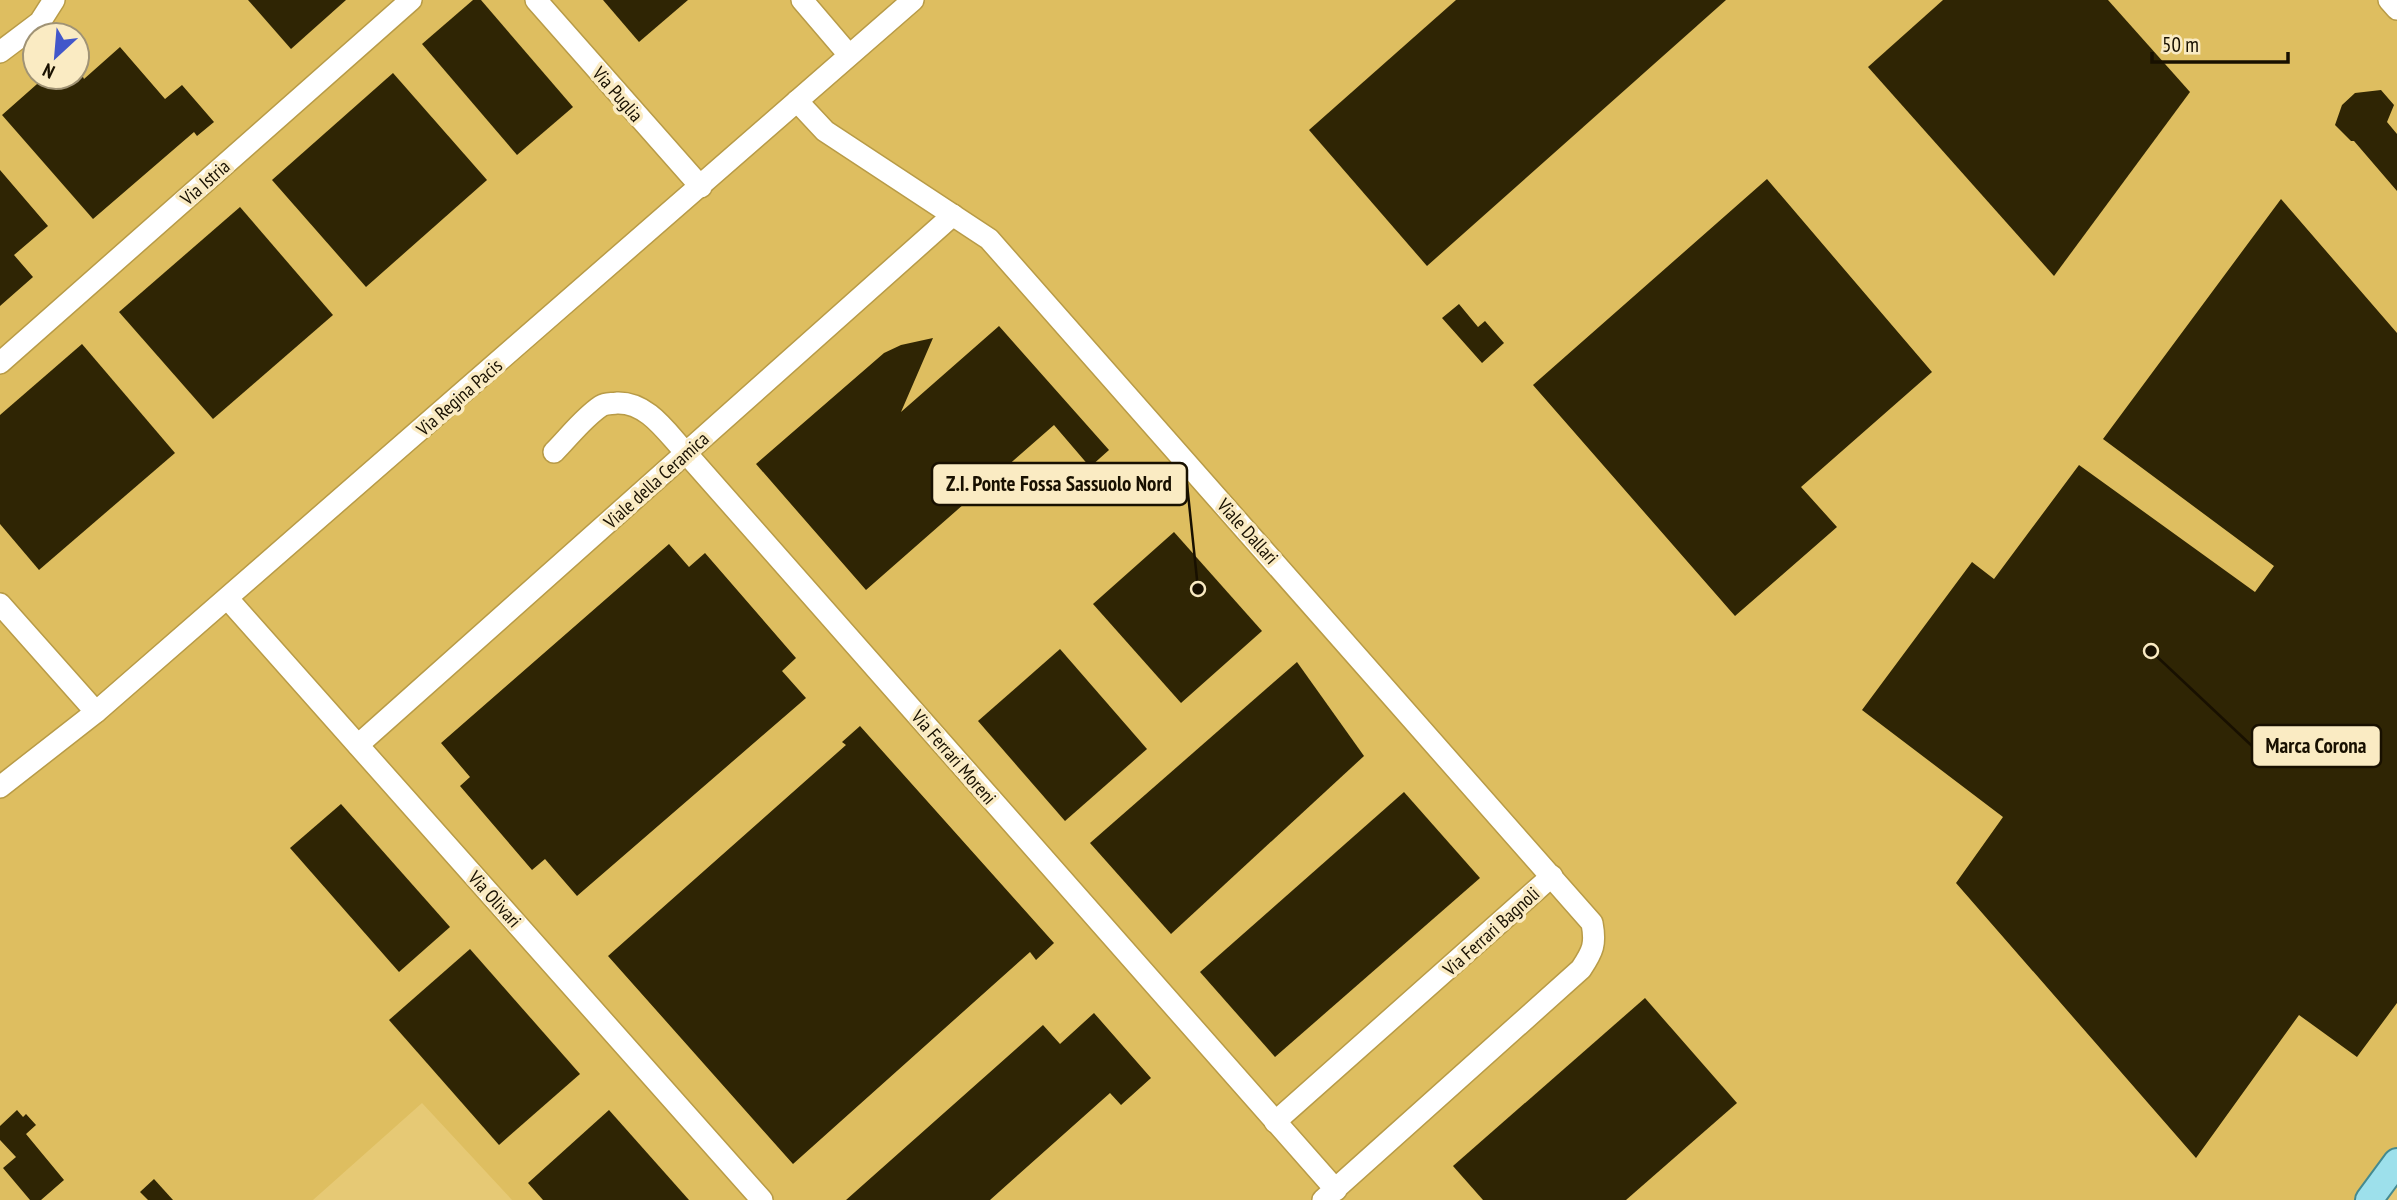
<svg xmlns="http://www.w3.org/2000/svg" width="2397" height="1200" viewBox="0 0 2397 1200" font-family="'PT Sans Narrow',sans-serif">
  <rect width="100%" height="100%" fill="#e6c975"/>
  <path fill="#debe60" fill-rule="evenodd" d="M0 0H2397V1187L2387 1200H512L422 1103 313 1200H0ZM35 35H77V77H35Z"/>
  <g fill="#2f2504">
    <polygon points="248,0 346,0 291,49"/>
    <polygon points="473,0 481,0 573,107 517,155 422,44"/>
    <polygon points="603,0 688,0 639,42"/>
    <polygon points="1456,0 1726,0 1427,266 1309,130"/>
    <polygon points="1943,0 2108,0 2190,92 2054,276 1868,67"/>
    <polygon points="120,47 165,99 182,85 214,122 197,136 194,132 93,219 2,115 45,77 83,77 84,79"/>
    <polygon points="393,73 487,180 366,287 272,180"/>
    <polygon points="2381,90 2394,105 2387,122 2397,134 2397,191 2354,141 2351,141 2335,125 2342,105 2355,93"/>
    <polygon points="0,170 48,226 14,255 33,277 0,306"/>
    <polygon points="1767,179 1932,372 1801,487 1837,527 1735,616 1533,385"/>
    <polygon points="2281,199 2397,333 2397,1003 2357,1057 2299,1015 2196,1158 1956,883 2003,817 1862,710 1972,562 1994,579 2079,465 2255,592 2274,566 2103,439"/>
    <polygon points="240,207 333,315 213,419 119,312"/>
    <polygon points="1459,304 1478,327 1485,321 1504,343 1482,363 1442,318"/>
    <polygon points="999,326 1109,450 1090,467 1054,425 866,590 756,464 884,353 901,345 933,338 901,412"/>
    <polygon points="82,344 175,453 39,570 0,524 0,415"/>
    <polygon points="1174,532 1262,631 1181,703 1093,604"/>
    <polygon points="669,544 689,567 705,553 796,658 782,671 806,698 577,896 545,859 532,870 460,786 470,777 441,743"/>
    <polygon points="1060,649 1147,749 1065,821 978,721"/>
    <polygon points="1297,662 1364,756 1171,934 1090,843"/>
    <polygon points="860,726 1054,943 1036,960 1030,952 793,1164 608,956 846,745 842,742"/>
    <polygon points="1404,792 1480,878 1275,1057 1200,972"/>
    <polygon points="341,804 450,927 399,972 290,848"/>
    <polygon points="470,949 580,1074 499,1145 389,1020"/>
    <polygon points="1645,998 1737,1103 1626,1200 1483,1200 1453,1166"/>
    <polygon points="1094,1013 1151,1078 1121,1105 1110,1093 990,1200 846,1200 1043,1025 1060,1044"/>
    <polygon points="17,1110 23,1117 26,1114 36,1125 26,1134 64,1180 41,1200 30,1200 3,1168 16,1157 0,1140 0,1126"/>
    <polygon points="609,1110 689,1200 543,1200 528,1183"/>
    <polygon points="154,1179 173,1200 148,1200 140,1192"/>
  </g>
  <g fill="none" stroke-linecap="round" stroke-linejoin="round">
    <defs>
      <g id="minor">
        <polyline points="536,0 701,187"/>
        <polyline points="802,0 849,55"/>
        <polyline points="2389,0 2397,9"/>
        <polyline points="0,52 40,22 54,0"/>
        <path d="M797 101 825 131 989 239 1592 923C1596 944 1593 951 1581 969L1323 1200"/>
        <polyline points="0,363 411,0"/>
        <path d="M554 452C569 437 583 418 601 406 606 403 611 404 617 403 648 402 667 433 686 453L1336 1190"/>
        <polyline points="228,599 762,1200"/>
        <polyline points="0,604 96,712"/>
        <polyline points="358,745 953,215"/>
        <polyline points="0,787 96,712 913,0"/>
        <polyline points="1275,1122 1552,876"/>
      </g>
      <polyline id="major" points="2369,1200 2397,1162"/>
    </defs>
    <use href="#minor" stroke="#b89b47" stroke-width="24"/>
    <use href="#major" stroke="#448a90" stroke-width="30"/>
    <use href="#minor" stroke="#fff" stroke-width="21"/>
    <use href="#major" stroke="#9de0eb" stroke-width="26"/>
  </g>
  <g text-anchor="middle" stroke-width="7" stroke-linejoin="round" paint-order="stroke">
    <g font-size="19" fill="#181000" stroke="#faebc3">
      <text transform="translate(618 94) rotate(49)" y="7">Via Puglia</text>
      <text transform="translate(205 182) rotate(-41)" y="7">Via Istria</text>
      <text transform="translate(459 397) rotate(-41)" y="7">Via Regina Pacis</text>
      <text transform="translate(656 480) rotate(-42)" y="7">Viale della Ceramica</text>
      <text transform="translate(1248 531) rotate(48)" y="7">Viale Dallari</text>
      <text transform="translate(954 757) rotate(49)" y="7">Via Ferrari Moreni</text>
      <text transform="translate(495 899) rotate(48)" y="7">Via Olivari</text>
      <text transform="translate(1491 931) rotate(-42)" y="7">Via Ferrari Bagnoli</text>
    </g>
  </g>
  <path fill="none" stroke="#181000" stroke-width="2.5" d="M1198 589L1187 484M2151 651L2252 746"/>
  <g fill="#181000" stroke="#faebc3" stroke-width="2.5">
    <circle cx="1198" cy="589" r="7"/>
    <circle cx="2151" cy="651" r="7"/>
  </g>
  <g fill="#faebc3" stroke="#181000" stroke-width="2.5">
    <rect x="932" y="463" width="255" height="42" rx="7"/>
    <rect x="2252" y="725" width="129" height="42" rx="7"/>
  </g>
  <g font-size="21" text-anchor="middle" font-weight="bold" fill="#181000">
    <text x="1059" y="491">Z.I. Ponte Fossa Sassuolo Nord</text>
    <text x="2316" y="753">Marca Corona</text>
  </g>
  <g transform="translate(56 56) rotate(206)"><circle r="33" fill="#faebc3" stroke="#a09375" stroke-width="2"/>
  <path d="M0-5L12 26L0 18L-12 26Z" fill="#4257ca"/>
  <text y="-10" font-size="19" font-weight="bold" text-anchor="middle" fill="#181000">N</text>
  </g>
  <path d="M2152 52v10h136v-10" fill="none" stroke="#181000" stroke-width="3.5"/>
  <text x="2162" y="52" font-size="21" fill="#181000" stroke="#faebc3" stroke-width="5" paint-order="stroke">50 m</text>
</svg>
